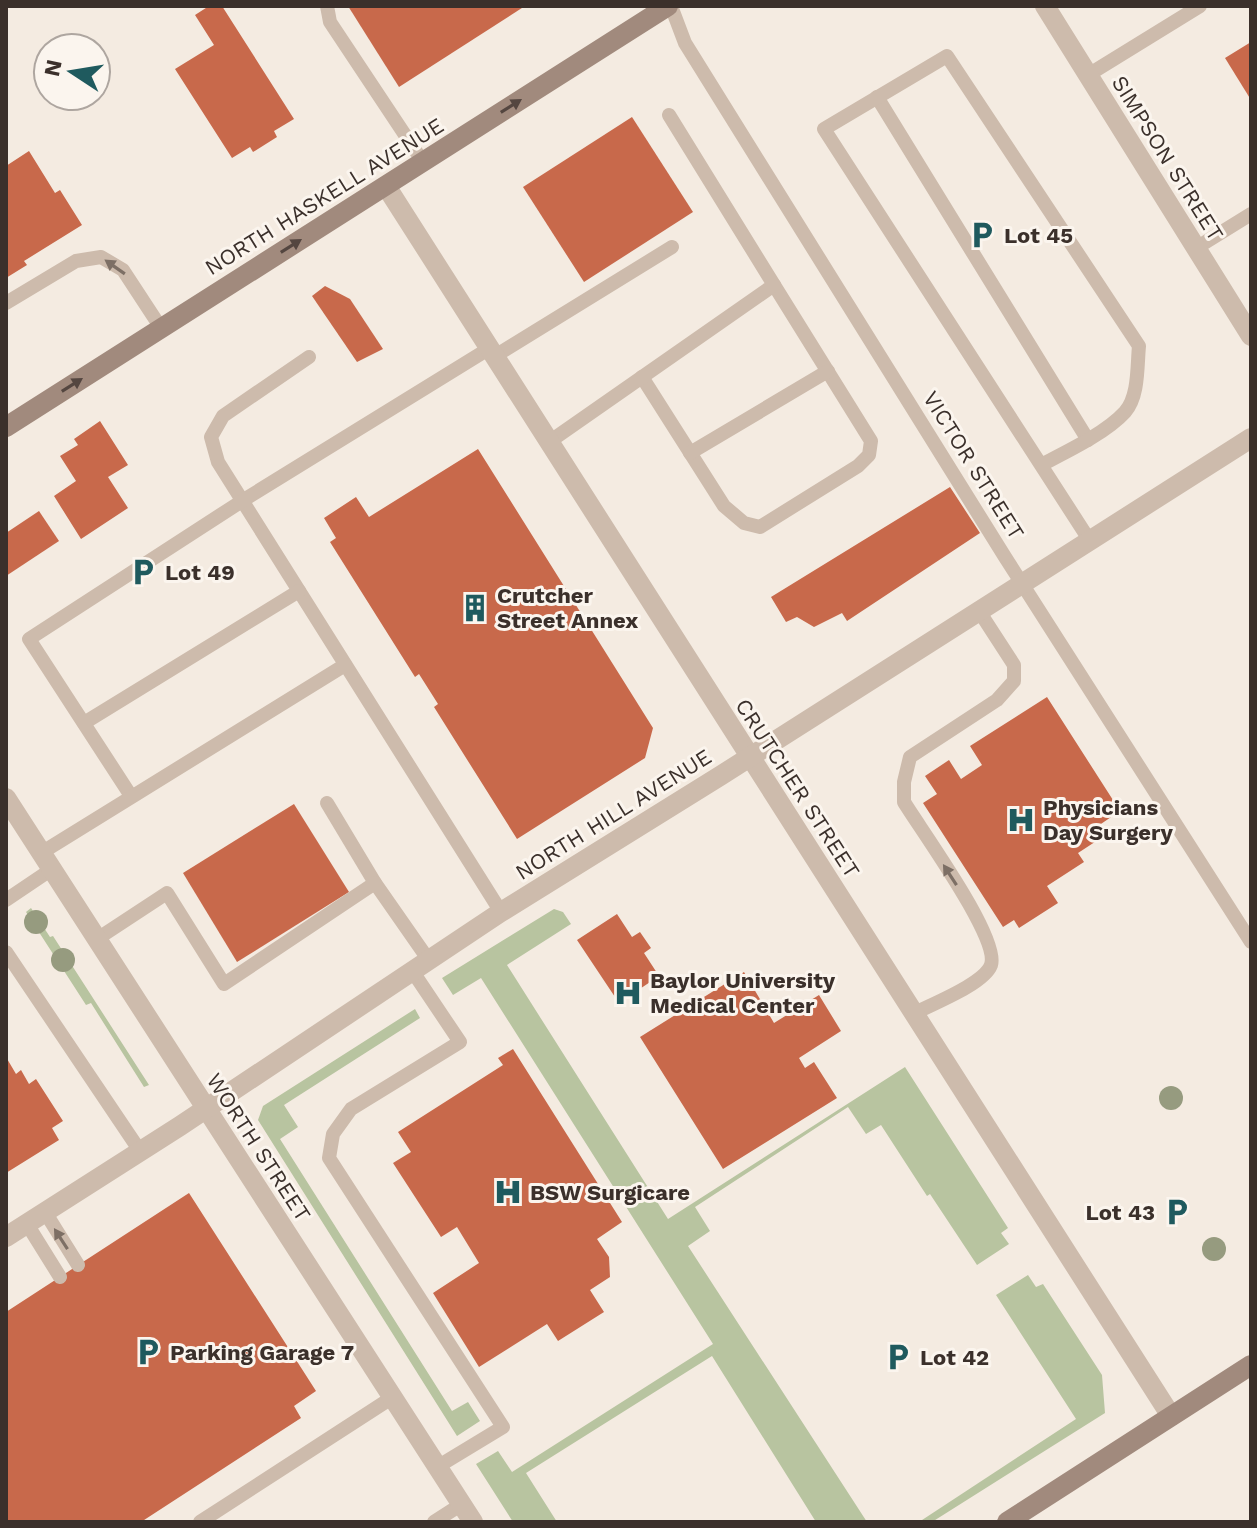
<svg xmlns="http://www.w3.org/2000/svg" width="1257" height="1528" viewBox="0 0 1257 1528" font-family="'Work Sans',sans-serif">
  <rect width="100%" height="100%" fill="#f4ebe1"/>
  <g fill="#b8c4a0">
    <polygon points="31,908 50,937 53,936 149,1085 144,1087 91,1003 86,1005 26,912"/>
    <polygon points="554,909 563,912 571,924 507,965 668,1219 905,1067 1008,1228 1001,1233 1009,1244 977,1265 930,1194 927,1196 881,1125 866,1134 848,1107 695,1207 710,1231 688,1246 867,1522 816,1522 712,1356 526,1473 557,1522 513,1522 476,1464 498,1451 512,1472 713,1344 481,978 453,995 442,978"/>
    <polygon points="415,1009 420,1018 284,1105 298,1127 280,1139 452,1411 468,1402 480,1421 457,1436 258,1120 263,1106"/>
    <polygon points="1028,1275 1036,1287 1043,1284 1102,1375 1105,1413 932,1522 919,1522 1076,1419 996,1295"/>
  </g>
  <g fill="#c8694b">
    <polygon points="209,6 222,6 294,119 274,131 277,137 253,152 250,147 232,158 175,69 214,45 195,15"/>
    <polygon points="348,6 525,6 399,87"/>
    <polygon points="1251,42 1251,100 1225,58"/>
    <polygon points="632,117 693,212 584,282 523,187"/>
    <polygon points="29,151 55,193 60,190 82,225 24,261 27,265 6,278 6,166"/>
    <polygon points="325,286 350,299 383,349 357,362 312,296"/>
    <polygon points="100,421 128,465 108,477 128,508 81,539 54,496 76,481 60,456 78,445 74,439"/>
    <polygon points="478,449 653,728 645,758 517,839 434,707 438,704 419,674 415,677 330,542 336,538 324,518 356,497 369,517"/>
    <polygon points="950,487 980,533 847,621 842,613 814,627 797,617 786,622 771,597"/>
    <polygon points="39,511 59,541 6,576 6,533"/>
    <polygon points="1047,697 1120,811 1095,828 1101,838 1078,853 1084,862 1047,886 1058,903 1019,928 1014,920 1003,927 923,803 937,794 925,776 949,760 961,779 982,765 970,746"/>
    <polygon points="294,804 349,892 237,962 183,873"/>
    <polygon points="617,914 632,937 640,932 651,948 644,953 659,976 619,1003 577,940"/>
    <polygon points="744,972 774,1023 819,995 841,1031 799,1058 805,1068 814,1062 837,1098 723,1169 640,1037"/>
    <polygon points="513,1049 622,1222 597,1239 609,1257 610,1277 590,1290 604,1312 558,1341 547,1324 479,1367 433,1293 479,1263 457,1227 441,1237 393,1163 411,1152 398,1132 503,1065 498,1058"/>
    <polygon points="6,1057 16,1074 21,1070 29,1084 36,1079 63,1121 52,1128 59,1140 6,1173"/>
    <polygon points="189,1193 316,1391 294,1406 301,1418 141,1522 6,1522 6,1312"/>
  </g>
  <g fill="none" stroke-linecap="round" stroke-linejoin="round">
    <g stroke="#cdbbac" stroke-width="14">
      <polyline points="327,6 330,22 423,162"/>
      <polyline points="671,6 685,43 1005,557 1251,942"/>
      <polyline points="1088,75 1200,6"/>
      <polyline points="877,97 1088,440"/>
      <polyline points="1196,248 1251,214"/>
      <polyline points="6,303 76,261 101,257 123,270 161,328"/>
      <polyline points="495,356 672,247"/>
      <polyline points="309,357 223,416 211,437 218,462 501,912"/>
      <polyline points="642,377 724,506 744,523 760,527 858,466 869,455 871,441 774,285"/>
      <polyline points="549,442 774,285 669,115"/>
      <polyline points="690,453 828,371"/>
      <path d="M1041 465C1066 452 1106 433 1125 412 1139 396 1137 366 1139 346L947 56 824 129 1090 541"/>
      <polyline points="84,723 299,591"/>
      <polyline points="131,796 29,639 242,501 490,348"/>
      <polyline points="327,803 375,883"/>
      <polyline points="41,853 345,665"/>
      <polyline points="6,900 52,869"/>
      <polyline points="97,939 167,893 224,984 375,883 428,959"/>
      <polyline points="6,952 140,1151"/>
      <polyline points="411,969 460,1042 351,1109 333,1134 329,1158 503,1427 437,1467"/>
      <path d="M913 1014C932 1004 984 984 991 965 1000 938 921 830 904 802V782L910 757 997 700 1014 681V665L979 611"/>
      <polyline points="45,1212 78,1265"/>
      <polyline points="27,1224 60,1277"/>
      <polyline points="200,1522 393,1397"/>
      <polyline points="434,1522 462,1504"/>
    </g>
    <g stroke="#cdbbac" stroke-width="20">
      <polyline points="1045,6 1251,336"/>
      <polyline points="386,186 1171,1416"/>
      <polyline points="6,798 473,1522"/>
      <polyline points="6,1237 180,1126 501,912 720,776 1251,438"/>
    </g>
    <g stroke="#a18a7d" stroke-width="20">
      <polyline points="6,427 668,6"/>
      <polyline points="1007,1522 1251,1365"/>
    </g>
  </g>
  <g fill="#969b7f">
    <circle cx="36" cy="922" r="12"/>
    <circle cx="63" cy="960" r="12"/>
    <circle cx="1171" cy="1098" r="12"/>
    <circle cx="1214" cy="1249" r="12"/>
  </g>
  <defs><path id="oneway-solid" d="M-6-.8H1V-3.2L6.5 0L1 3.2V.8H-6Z" transform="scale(2)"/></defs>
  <g fill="#544640">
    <use href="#oneway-solid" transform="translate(511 106) rotate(-32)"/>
    <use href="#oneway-solid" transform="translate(291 246) rotate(-32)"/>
    <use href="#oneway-solid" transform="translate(72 385) rotate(-32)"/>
  </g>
  <g fill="#7d6f65">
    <use href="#oneway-solid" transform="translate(115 267) rotate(-145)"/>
    <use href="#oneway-solid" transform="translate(950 875) rotate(-123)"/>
    <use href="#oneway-solid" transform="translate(61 1239) rotate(-123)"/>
  </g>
  <defs>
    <symbol id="parking-bare" viewBox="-9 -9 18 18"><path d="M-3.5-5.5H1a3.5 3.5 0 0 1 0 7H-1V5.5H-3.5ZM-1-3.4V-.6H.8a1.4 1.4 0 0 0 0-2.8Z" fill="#1f5a5e" stroke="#fbf5ee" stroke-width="2.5" paint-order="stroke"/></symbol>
    <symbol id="building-bare" viewBox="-9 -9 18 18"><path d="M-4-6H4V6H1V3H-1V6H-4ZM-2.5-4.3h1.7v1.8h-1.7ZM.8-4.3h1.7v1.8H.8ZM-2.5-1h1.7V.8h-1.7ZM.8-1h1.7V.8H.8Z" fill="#1f5a5e" stroke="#fbf5ee" stroke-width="2.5" paint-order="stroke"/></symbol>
    <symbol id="hospital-bare" viewBox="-9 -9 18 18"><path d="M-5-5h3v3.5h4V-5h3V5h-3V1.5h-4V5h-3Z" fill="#1f5a5e" stroke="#fbf5ee" stroke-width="2.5" paint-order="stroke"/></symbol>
  </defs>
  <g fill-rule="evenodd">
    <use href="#parking-bare" x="962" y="215" width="40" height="40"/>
    <use href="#parking-bare" x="123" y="552" width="40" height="40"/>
    <use href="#building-bare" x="455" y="588" width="40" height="40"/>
    <use href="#hospital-bare" x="1001" y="800" width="40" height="40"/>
    <use href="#hospital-bare" x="608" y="973" width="40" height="40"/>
    <use href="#hospital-bare" x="488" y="1172" width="40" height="40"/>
    <use href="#parking-bare" x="1157" y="1192" width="40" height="40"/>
    <use href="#parking-bare" x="128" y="1332" width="40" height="40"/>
    <use href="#parking-bare" x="878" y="1337" width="40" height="40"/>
  </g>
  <g text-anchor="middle" stroke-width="6" stroke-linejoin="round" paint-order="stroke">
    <g font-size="22" fill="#3b302b" stroke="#fbf5ee">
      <text transform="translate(1168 158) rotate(58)" y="8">SIMPSON STREET</text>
      <text transform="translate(324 196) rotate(-32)" y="8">NORTH HASKELL AVENUE</text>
      <text transform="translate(974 465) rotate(58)" y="8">VICTOR STREET</text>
      <text transform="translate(798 788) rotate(57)" y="8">CRUTCHER STREET</text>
      <text transform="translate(613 814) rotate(-32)" y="8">NORTH HILL AVENUE</text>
      <text transform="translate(259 1147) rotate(57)" y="8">WORTH STREET</text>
    </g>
    <g font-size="22" font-weight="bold" fill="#3b302b" stroke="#fbf5ee" text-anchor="start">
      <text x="1004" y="243">Lot 45</text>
      <text x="165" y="580">Lot 49</text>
      <text x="497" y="603">Crutcher<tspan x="497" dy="25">Street Annex</tspan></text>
      <text x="1043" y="815">Physicians<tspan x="1043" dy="25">Day Surgery</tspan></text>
      <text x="650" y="988">Baylor University<tspan x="650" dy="25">Medical Center</tspan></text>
      <text x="530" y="1200">BSW Surgicare</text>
      <text x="1155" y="1220" text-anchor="end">Lot 43</text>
      <text x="170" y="1360">Parking Garage 7</text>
      <text x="920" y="1365">Lot 42</text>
    </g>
  </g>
  <rect width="1257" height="1528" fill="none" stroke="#3b302b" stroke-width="16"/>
  <g transform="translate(72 72) rotate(282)"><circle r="38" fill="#fbf5ee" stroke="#aea6a0" stroke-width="2"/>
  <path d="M0-6L14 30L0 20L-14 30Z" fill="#1f5a5e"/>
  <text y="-12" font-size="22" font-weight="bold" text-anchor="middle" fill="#3b302b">N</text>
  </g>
</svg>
